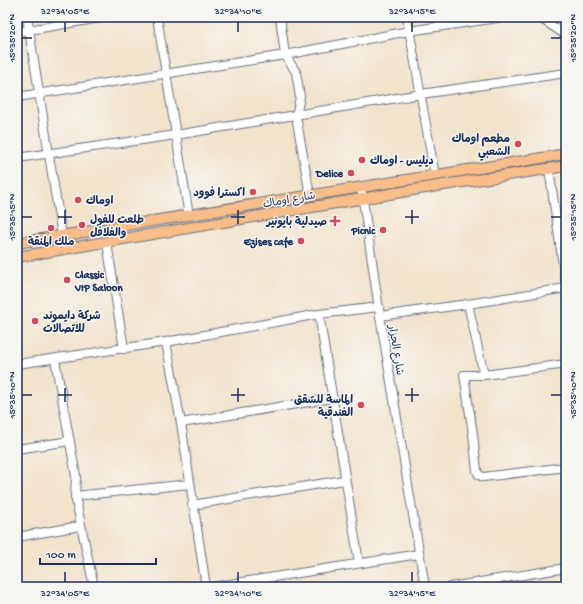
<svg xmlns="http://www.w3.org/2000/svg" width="583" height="604" viewBox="0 0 583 604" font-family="'Gochi Hand','Playpen Sans Arabic',sans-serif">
  <rect width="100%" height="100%" fill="#f6f6f2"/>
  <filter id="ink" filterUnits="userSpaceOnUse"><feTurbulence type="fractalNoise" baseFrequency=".025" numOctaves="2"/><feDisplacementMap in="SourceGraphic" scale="8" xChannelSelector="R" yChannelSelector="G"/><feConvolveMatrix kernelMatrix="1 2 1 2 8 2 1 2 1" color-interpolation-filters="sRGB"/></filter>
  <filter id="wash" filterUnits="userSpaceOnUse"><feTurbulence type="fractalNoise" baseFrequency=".012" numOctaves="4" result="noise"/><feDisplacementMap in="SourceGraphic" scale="16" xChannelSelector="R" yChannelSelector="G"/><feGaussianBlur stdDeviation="0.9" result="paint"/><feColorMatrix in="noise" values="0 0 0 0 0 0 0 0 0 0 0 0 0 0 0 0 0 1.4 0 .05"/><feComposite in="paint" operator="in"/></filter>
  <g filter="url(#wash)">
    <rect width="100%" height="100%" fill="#f2e3cb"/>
  </g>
  <g filter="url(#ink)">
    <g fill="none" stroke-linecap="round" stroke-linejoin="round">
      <defs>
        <g id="minor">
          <polyline points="27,17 62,236"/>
          <polyline points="157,17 189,216"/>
          <polyline points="280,17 285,55 296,72 300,97 296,116 310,195"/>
          <polyline points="407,17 435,176"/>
          <polyline points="535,17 540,18 566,35"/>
          <polyline points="17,32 106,17"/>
          <polyline points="17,97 285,55 409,31 504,17"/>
          <polyline points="17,158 176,135 421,94 566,73"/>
          <polyline points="549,169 566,285"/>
          <polyline points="362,193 380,316 425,587"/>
          <polyline points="107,243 124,349"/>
          <polyline points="468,304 484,375 464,375 473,434 477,471 479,475 483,477 566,467"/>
          <polyline points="319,314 359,563"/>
          <polyline points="380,316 468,304 566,288"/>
          <polyline points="166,342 181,423 206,587"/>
          <polyline points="55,359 76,476 75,496 94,587"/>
          <polyline points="17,364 166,342 319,314 379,307"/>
          <polyline points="484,375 566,364"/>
          <polyline points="181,423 333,398"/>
          <polyline points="17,449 70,441"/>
          <polyline points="75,496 190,484"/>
          <polyline points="192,505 344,480"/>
          <polyline points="17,537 80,526"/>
          <polyline points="211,587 419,554"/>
          <polyline points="450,587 566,568"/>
        </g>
        <g id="major">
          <polyline points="17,243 566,154"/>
          <polyline points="17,257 437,186 566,166"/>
        </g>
      </defs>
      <use href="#minor" stroke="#666e84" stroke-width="10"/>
      <use href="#major" stroke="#666e84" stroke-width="12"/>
      <use href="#minor" stroke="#fff" stroke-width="8"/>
      <use href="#major" stroke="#f8bd89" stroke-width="10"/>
    </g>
  </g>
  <path fill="none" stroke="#1b2f5e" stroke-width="1.5" d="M65 22V32M238 22V32M412 22V32M22 38H32M551 38H561M65 210V224M238 210V224M412 210V224M22 217H32M58 217H72M231 217H245M405 217H419M551 217H561M65 388V402M238 388V402M412 388V402M22 395H32M58 395H72M231 395H245M405 395H419M551 395H561M65 572V582M238 572V582M412 572V582"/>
  <g fill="#d1495b" stroke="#f6f6f2" stroke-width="1.5">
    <circle cx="518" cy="144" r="4"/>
    <circle cx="362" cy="160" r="4"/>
    <circle cx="351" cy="173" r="4"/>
    <circle cx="253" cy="192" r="4"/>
    <circle cx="78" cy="200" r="4"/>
    <path d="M333 215h4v4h4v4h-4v4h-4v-4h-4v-4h4z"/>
    <circle cx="82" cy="225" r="4"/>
    <circle cx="51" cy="228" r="4"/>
    <circle cx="383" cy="230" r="4"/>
    <circle cx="301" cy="241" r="4"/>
    <circle cx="67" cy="280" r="4"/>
    <circle cx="35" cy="321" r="4"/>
    <circle cx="361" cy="405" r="4"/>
  </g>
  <g text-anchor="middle" stroke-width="3" stroke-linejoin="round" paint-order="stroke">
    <g font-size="11" font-weight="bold" fill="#1b2f5e" stroke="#f6f6f2" text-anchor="end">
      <text x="510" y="142">مطعم اوماك<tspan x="510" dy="13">الشعبي</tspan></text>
      <text x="370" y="164" text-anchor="start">ديليس - اوماك</text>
      <text x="343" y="177">Delice</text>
      <text x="245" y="196">اكسترا فوود</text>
      <text x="86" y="204" text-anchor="start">اوماك</text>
      <text x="90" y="223" text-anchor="start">طلعت للفول<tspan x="90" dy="13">والفلافل</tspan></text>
      <text x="327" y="225">صيدلية بايونير</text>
      <text x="375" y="234">Picnic</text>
      <text x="51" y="245" text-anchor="middle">ملك المنقة</text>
      <text x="293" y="245">Ezises cafe</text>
      <text x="75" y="278" text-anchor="start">Classic<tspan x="75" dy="13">VIP Saloon</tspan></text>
      <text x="43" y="319" text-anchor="start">شركة دايموند<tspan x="43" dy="13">للاتصالات</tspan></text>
      <text x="353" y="403">الماسة للشقق<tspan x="353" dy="13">الفندقية</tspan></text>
    </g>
    <g font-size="11" fill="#1b2f5e" stroke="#f6f6f2">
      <text transform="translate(289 199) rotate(-10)" y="4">شارع اوماك</text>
      <text transform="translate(397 350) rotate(81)" y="4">شارع الجزار</text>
    </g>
  </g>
  <rect width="583" height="604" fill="none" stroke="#f6f6f2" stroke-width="44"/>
  <path d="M40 558v6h116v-6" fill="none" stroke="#1b2f5e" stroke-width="2"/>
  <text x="46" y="558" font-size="12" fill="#1b2f5e" stroke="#f6f6f2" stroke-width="3" paint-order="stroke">100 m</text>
  <rect x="22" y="22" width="539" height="560" fill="none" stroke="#1b2f5e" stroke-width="1.5"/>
  <g font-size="10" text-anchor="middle" fill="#1b2f5e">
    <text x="65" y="14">32°34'05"E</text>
    <text x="238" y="14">32°34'10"E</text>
    <text x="412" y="14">32°34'15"E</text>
    <text transform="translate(11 38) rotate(-90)" y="4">15°35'20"N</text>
    <text transform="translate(572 38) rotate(-90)" y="4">15°35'20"N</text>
    <text transform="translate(11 217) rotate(-90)" y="4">15°35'15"N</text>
    <text transform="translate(572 217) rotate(-90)" y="4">15°35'15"N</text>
    <text transform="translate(11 395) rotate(-90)" y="4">15°35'10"N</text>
    <text transform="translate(572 395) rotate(-90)" y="4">15°35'10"N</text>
    <text x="65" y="596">32°34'05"E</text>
    <text x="238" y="596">32°34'10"E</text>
    <text x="412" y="596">32°34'15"E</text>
  </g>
</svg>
